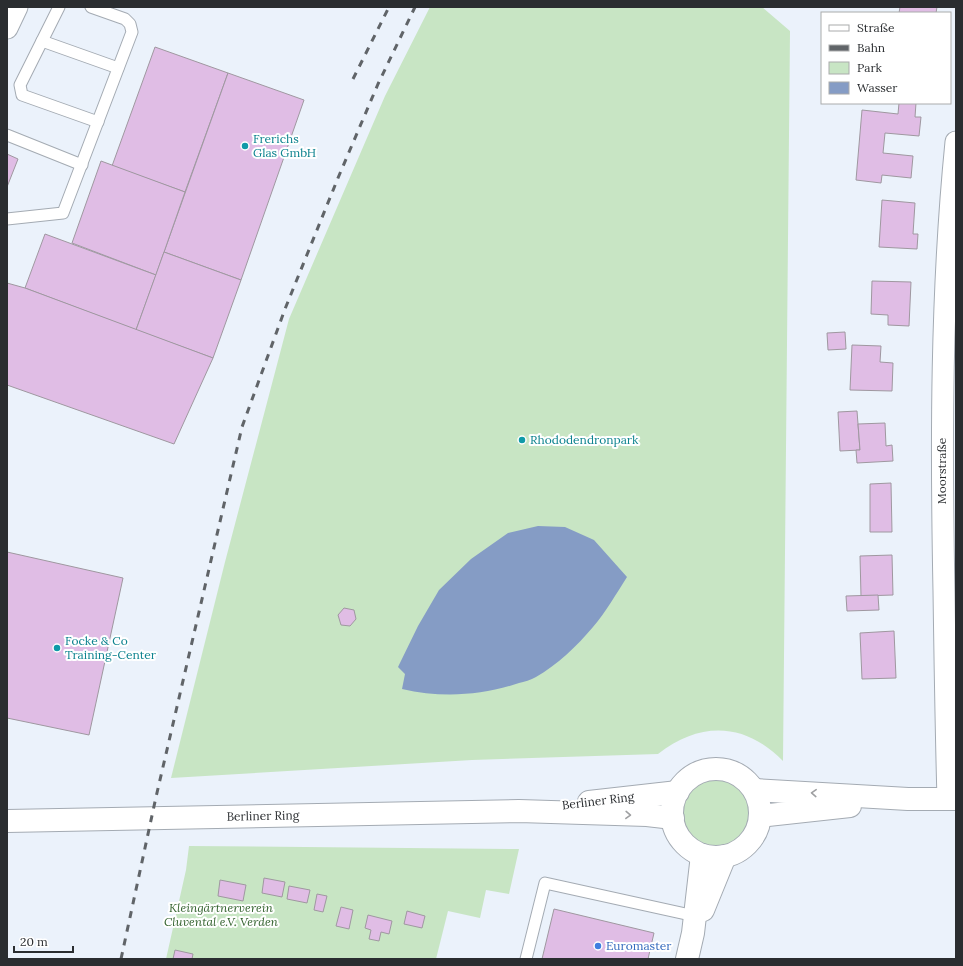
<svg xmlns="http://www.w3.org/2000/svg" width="963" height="966" viewBox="0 0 963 966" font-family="Lora,serif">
  <rect width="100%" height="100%" fill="#ebf2fb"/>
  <g fill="#c8e5c4">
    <path d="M430 7H762L790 31 783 761C745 722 700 721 658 754L472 760 171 778 225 562 289 319 385 96Z"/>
    <circle cx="716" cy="813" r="38"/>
    <polygon points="189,846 519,849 509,894 486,890 480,918 448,911 436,959 166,959 186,870"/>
  </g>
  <path fill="#859cc5" d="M538 526 565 527 594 540 627 577C616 594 606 612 593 627 577 646 557 665 536 677 531 680 524 682 519 683 481 696 441 698 402 689L405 674 398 667 418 626 439 590 471 559 508 533Z"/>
  <g fill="#e0bde5" stroke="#9f98a0">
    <polygon points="900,7 937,7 936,13 899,13"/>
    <polygon points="155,47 228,73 185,192 112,166"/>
    <polygon points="228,73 304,100 241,280 164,252"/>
    <polygon points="899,103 916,103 915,117 921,117 919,136 885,133 883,153 913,156 911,178 882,175 881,183 856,180 862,110 898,114"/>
    <polygon points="7,154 18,159 7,187"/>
    <polygon points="101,161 185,192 156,275 72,243"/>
    <polygon points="882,200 915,203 913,234 918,234 917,249 879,247"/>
    <polygon points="45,234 156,275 136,330 25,288"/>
    <polygon points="164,252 241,280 213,358 136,330"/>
    <polygon points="872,281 911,282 909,326 888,325 888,315 871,314"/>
    <polygon points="7,283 25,288 213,358 174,444 7,385"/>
    <polygon points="845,332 846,349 828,350 827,333"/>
    <polygon points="852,345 881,346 880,362 893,363 892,391 850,390"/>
    <polygon points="857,411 860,450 840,451 838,412"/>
    <polygon points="885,423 886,446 892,445 893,461 857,463 856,450 860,450 858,424"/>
    <polygon points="891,483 892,532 870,532 870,484"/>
    <polygon points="7,552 123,578 89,735 7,718"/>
    <polygon points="892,555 893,595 861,596 860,556"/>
    <polygon points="878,595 879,610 847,611 846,596"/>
    <polygon points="344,608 354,610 356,619 350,626 341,625 338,615"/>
    <polygon points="894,631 896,678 862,679 860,633"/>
    <polygon points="264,878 285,882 282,897 262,893"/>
    <polygon points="220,880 246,885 243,901 218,896"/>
    <polygon points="289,886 310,890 307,903 287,899"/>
    <polygon points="317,894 327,896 323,912 314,910"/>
    <polygon points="341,907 353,910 349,929 336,926"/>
    <polygon points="554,909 654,933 648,959 542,959"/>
    <polygon points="407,911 425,916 422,928 404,924"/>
    <polygon points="368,915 392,921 389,934 381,932 379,941 369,939 371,930 365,928"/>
    <polygon points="175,950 193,954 192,959 173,959"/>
  </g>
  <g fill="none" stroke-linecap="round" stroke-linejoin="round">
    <defs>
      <g id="service">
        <polyline points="59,7 20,85 22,95 98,122"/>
        <polyline points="42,41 118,68"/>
        <polyline points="7,135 82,165"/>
        <polyline points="7,219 63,213 132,32 130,24 125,19 91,7"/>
        <polyline points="526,959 545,883 695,916"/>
      </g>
      <g id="minor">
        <polyline points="7,28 17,7"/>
        <path d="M948 799C946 730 945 661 944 591 941 442 941 292 956 142"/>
      </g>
      <g id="tertiary">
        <circle cx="716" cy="813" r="44"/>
        <polyline points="754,790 908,799 956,799"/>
        <polyline points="589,802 678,792"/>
        <polyline points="760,816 850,806"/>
        <path id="s1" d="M7 821 519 811 647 815 673 818"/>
        <polyline points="703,910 725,856"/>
        <polyline points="687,959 693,933 702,855"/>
      </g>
    </defs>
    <use href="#service" stroke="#a4abb3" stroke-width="13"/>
    <use href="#minor" stroke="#a4abb3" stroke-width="23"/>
    <use href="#tertiary" stroke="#a4abb3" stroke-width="24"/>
    <use href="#service" stroke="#fff" stroke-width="11"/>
    <use href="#minor" stroke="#fff" stroke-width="21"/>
    <use href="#tertiary" stroke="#fff" stroke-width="22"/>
    <g stroke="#606468" stroke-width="3" stroke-dasharray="7 7" stroke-linecap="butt">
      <polyline points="353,79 389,7"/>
      <polyline points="121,959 156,797 242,427 285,309 338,178 378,84 415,7"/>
    </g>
  </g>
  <defs><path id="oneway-chevron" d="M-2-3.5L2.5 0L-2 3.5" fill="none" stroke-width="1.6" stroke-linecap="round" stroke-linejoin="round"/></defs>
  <g stroke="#9fa0a2">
    <use href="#oneway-chevron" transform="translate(814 793) rotate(-177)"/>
    <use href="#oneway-chevron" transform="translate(628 815) rotate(2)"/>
  </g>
  <g fill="#0f9aa8" stroke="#fff" stroke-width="1.5">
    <circle cx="245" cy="146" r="4"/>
    <circle cx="522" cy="440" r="4"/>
    <circle cx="57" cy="648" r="4"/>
  </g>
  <circle fill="#3f7fe0" stroke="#fff" stroke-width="1.5" cx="598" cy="946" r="4"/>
  <g text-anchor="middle" stroke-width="4" stroke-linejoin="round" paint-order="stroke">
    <g font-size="12" fill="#0d838f" stroke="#fff" text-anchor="start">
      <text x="253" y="143">Frerichs<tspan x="253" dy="14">Glas GmbH</tspan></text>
      <text x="530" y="444">Rhododendronpark</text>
      <text x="65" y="645">Focke &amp; Co<tspan x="65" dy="14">Training-Center</tspan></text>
    </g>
    <g font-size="12" fill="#2a2d30" stroke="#fff">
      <text transform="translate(942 471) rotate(-90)" y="4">Moorstraße</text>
      <text transform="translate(598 801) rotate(-7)" y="4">Berliner Ring</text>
      <text dy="4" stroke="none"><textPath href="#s1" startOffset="256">Berliner Ring</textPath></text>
    </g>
    <g font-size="12" font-style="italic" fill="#34632f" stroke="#fff">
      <text x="221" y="912">Kleingärtnerverein<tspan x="221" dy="14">Cluvental e.V. Verden</tspan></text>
    </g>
    <g font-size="12" fill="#366cbe" stroke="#fff" text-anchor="start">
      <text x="606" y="950">Euromaster</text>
    </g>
  </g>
  <rect width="963" height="966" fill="none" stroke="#2a2d30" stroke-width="16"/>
  <rect x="821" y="12" width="130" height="92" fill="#ffffff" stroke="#aaabac"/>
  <rect x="829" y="25" width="20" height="6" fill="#ffffff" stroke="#aaabac"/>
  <text x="857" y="32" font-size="12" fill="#2a2d30">Straße</text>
  <rect x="829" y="45" width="20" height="6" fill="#606468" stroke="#aaabac"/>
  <text x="857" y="52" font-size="12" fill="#2a2d30">Bahn</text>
  <rect x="829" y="62" width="20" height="12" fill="#c8e5c4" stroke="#aaabac"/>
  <text x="857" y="72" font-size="12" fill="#2a2d30">Park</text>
  <rect x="829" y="82" width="20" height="12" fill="#859cc5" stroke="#aaabac"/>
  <text x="857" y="92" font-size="12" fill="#2a2d30">Wasser</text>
  <path d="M14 946v6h59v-6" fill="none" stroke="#2a2d30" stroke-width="2"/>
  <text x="20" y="946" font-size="12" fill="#2a2d30" stroke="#ffffff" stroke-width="3" paint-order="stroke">20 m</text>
</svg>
